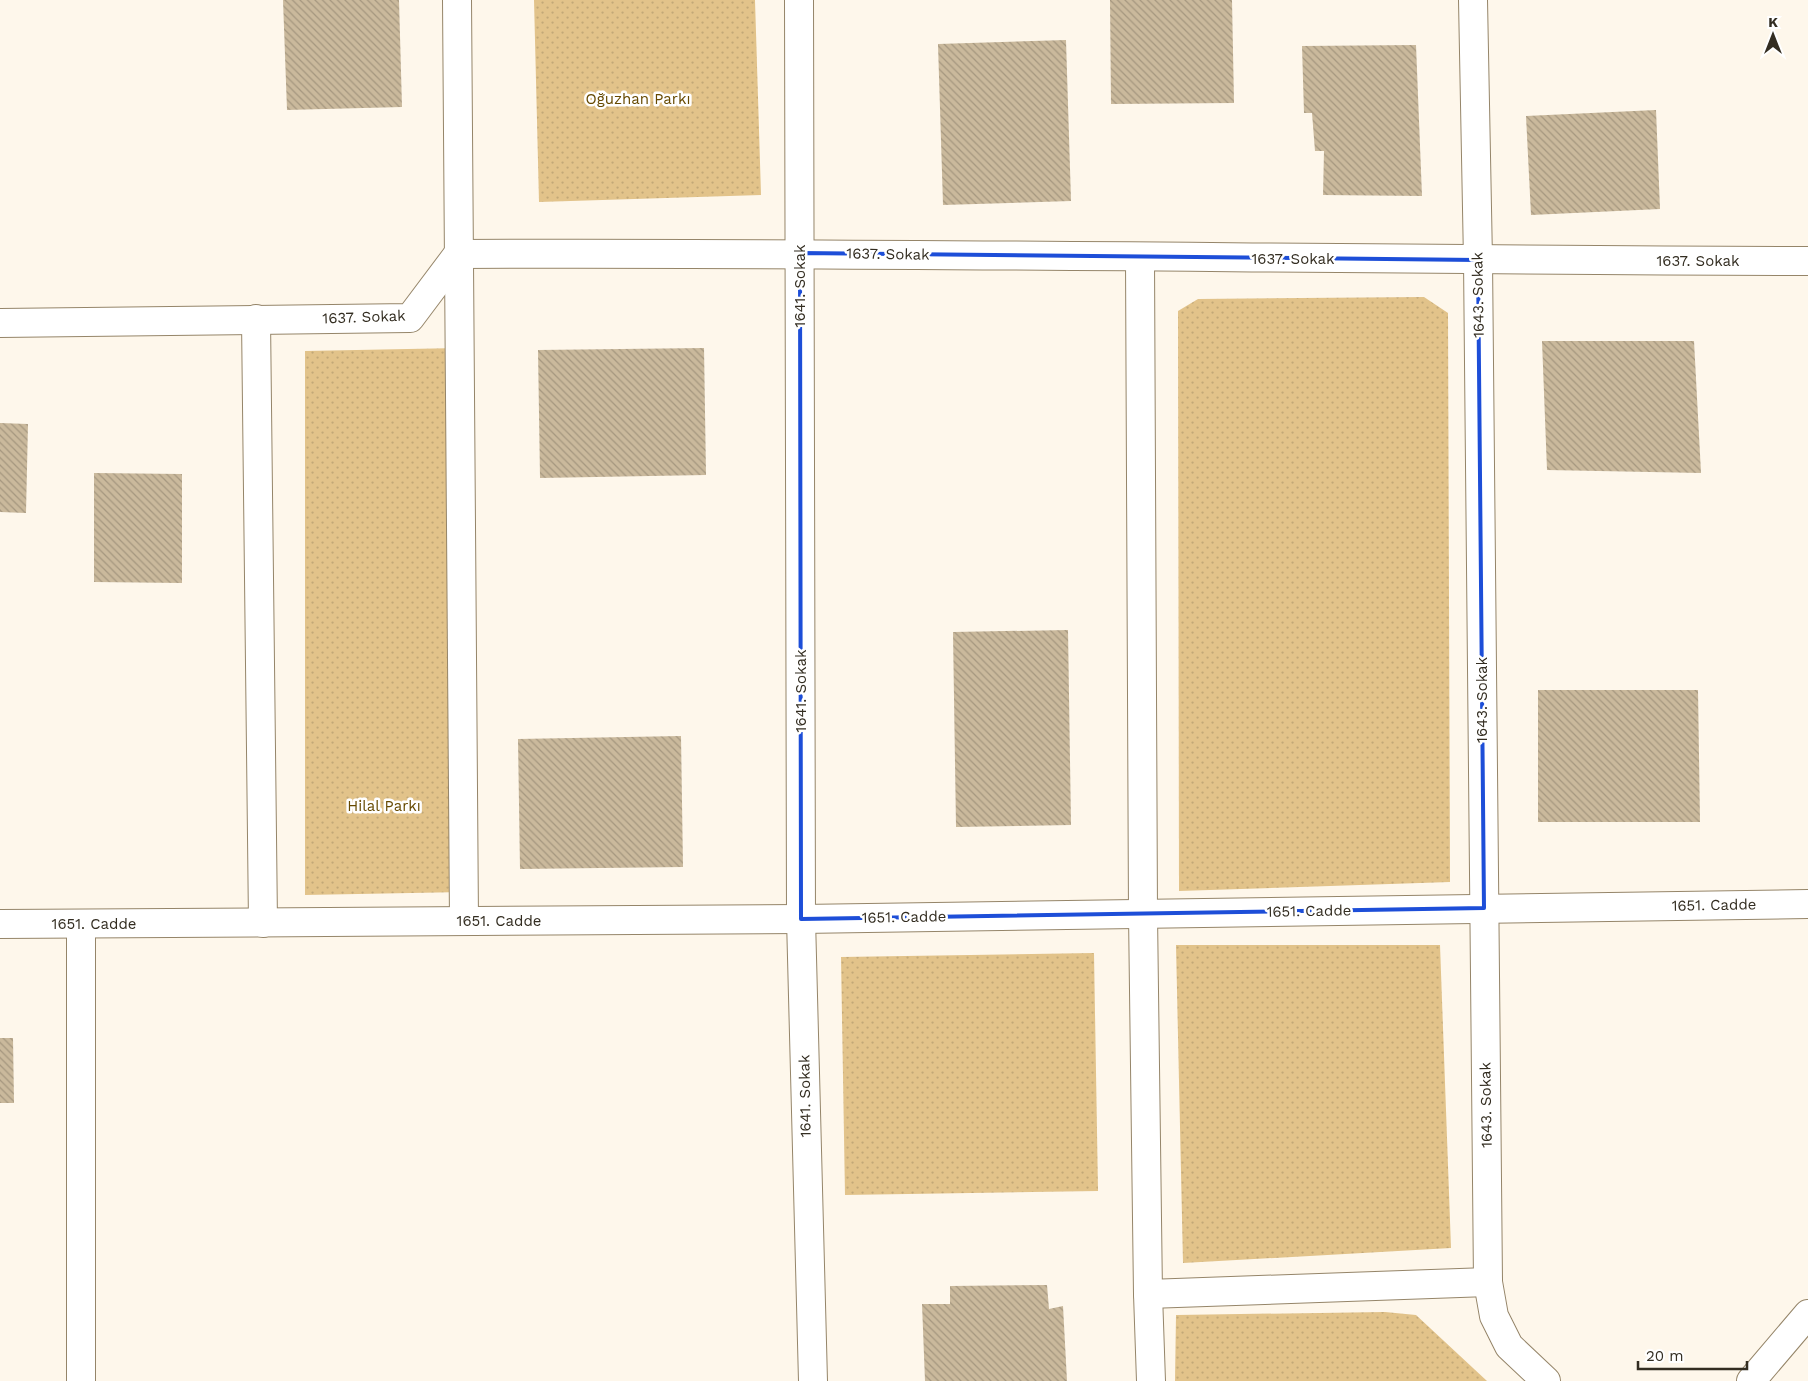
<svg xmlns="http://www.w3.org/2000/svg" width="1808" height="1381" viewBox="0 0 1808 1381" font-family="'Work Sans',sans-serif">
  <defs>
    <pattern id="grass-dots" width="8" height="8" patternUnits="userSpaceOnUse" patternTransform="scale(1.25)"><rect width="8" height="8" fill="#e2c38a"/><path d="M2 2h.1M6 6h.1" fill="none" stroke="#c2a877" stroke-width="1.8" stroke-linecap="round"/></pattern>
    <pattern id="building-back-hatch" width="6" height="6" patternUnits="userSpaceOnUse" patternTransform="scale(1.25)"><rect width="6" height="6" fill="#cab99c"/><path d="M-1 5l2 2M0 0l6 6M5-1l2 2" fill="none" stroke="#a5977f"/></pattern>
  </defs>
  <rect width="100%" height="100%" fill="#fef7eb"/>
  <g fill="url(#grass-dots)">
    <polygon points="534,0 755,0 761,195 539,202"/>
    <polygon points="1424,297 1448,313 1450,882 1179,891 1178,311 1198,299"/>
    <polygon points="459,348 464,892 305,895 305,351"/>
    <polygon points="1176,945 1440,945 1451,1248 1183,1263"/>
    <polygon points="1094,953 1098,1191 845,1195 841,957"/>
    <polygon points="1385,1312 1416,1315 1487,1381 1175,1381 1176,1315"/>
  </g>
  <g fill="url(#building-back-hatch)">
    <polygon points="283,0 399,0 402,107 287,110"/>
    <polygon points="1110,0 1232,0 1234,103 1111,104"/>
    <polygon points="1066,40 1071,201 943,205 938,44"/>
    <polygon points="1416,45 1422,196 1323,195 1324,151 1315,151 1312,113 1304,113 1302,46"/>
    <polygon points="1656,110 1660,209 1531,215 1526,116"/>
    <polygon points="1542,341 1694,341 1701,473 1547,470"/>
    <polygon points="704,348 706,475 540,478 538,350"/>
    <polygon points="0,423 28,424 26,513 0,512"/>
    <polygon points="94,473 182,474 182,583 94,582"/>
    <polygon points="1068,630 1071,825 956,827 953,632"/>
    <polygon points="1538,690 1698,690 1700,822 1538,822"/>
    <polygon points="681,736 683,867 520,869 518,739"/>
    <polygon points="0,1038 13,1038 14,1103 0,1103"/>
    <polygon points="1047,1285 1049,1309 1063,1306 1067,1381 925,1381 922,1304 950,1304 950,1286"/>
  </g>
  <g fill="none" stroke-linecap="round" stroke-linejoin="round">
    <defs>
      <g id="minor">
        <polyline points="457,0 464,921"/>
        <polyline points="799,0 801,919 813,1381"/>
        <polyline points="1473,0 1478,260 1488,1282 1494,1316 1509,1346 1546,1381"/>
        <polyline points="1140,258 1143,914 1148,1294 1151,1381"/>
        <polyline points="256,319 263,923"/>
        <path d="M0 323 410 318 458 254C908 252 1358 260 1808 261"/>
        <polyline points="0,924 801,919 1808,904"/>
        <polyline points="1148,1294 1488,1282"/>
        <polyline points="81,1381 81,924"/>
        <polyline points="1751,1381 1808,1314"/>
      </g>
    </defs>
    <use href="#minor" stroke="#958569" stroke-width="30"/>
    <use href="#minor" stroke="#fff" stroke-width="28"/>
  </g>
  <path fill="none" stroke="#1d4ed8" stroke-width="4" stroke-linejoin="round" d="M800 253 1478 260 1484 908 801 919Z"/>
  <g text-anchor="middle" stroke-width="5" stroke-linejoin="round" paint-order="stroke">
    <g font-size="15" fill="#664900" stroke="#fff">
      <text x="638" y="104">Oğuzhan Parkı</text>
      <text x="384" y="811">Hilal Parkı</text>
    </g>
    <g font-size="15" fill="#332d21" stroke="#fff">
      <text transform="translate(888 254) rotate(1)" y="5">1637. Sokak</text>
      <text x="1293" y="264">1637. Sokak</text>
      <text x="1698" y="266">1637. Sokak</text>
      <text transform="translate(800 286) rotate(-90)" y="5">1641. Sokak</text>
      <text transform="translate(1478 295) rotate(-91)" y="5">1643. Sokak</text>
      <text transform="translate(364 317) rotate(-2)" y="5">1637. Sokak</text>
      <text transform="translate(801 691) rotate(-90)" y="5">1641. Sokak</text>
      <text transform="translate(1482 700) rotate(-90)" y="5">1643. Sokak</text>
      <text transform="translate(1714 905) rotate(-1)" y="5">1651. Cadde</text>
      <text transform="translate(1309 911) rotate(-1)" y="5">1651. Cadde</text>
      <text transform="translate(904 917) rotate(-1)" y="5">1651. Cadde</text>
      <text x="499" y="926">1651. Cadde</text>
      <text x="94" y="929">1651. Cadde</text>
      <text transform="translate(805 1096) rotate(-91)" y="5">1641. Sokak</text>
      <text transform="translate(1486 1105) rotate(-91)" y="5">1643. Sokak</text>
    </g>
  </g>
  <g transform="translate(1773 35)" stroke="#ffffff" stroke-width="4" paint-order="stroke">
  <path d="M0-4L9 19L0 12L-9 19Z" fill="#332d21"/>
  <text y="-8" font-size="14" font-weight="bold" text-anchor="middle" fill="#332d21">K</text>
  </g>
  <path d="M1638 1361v8h109v-8" fill="none" stroke="#332d21" stroke-width="2.5"/>
  <text x="1646" y="1361" font-size="15" fill="#332d21" stroke="#ffffff" stroke-width="4" paint-order="stroke">20 m</text>
</svg>
